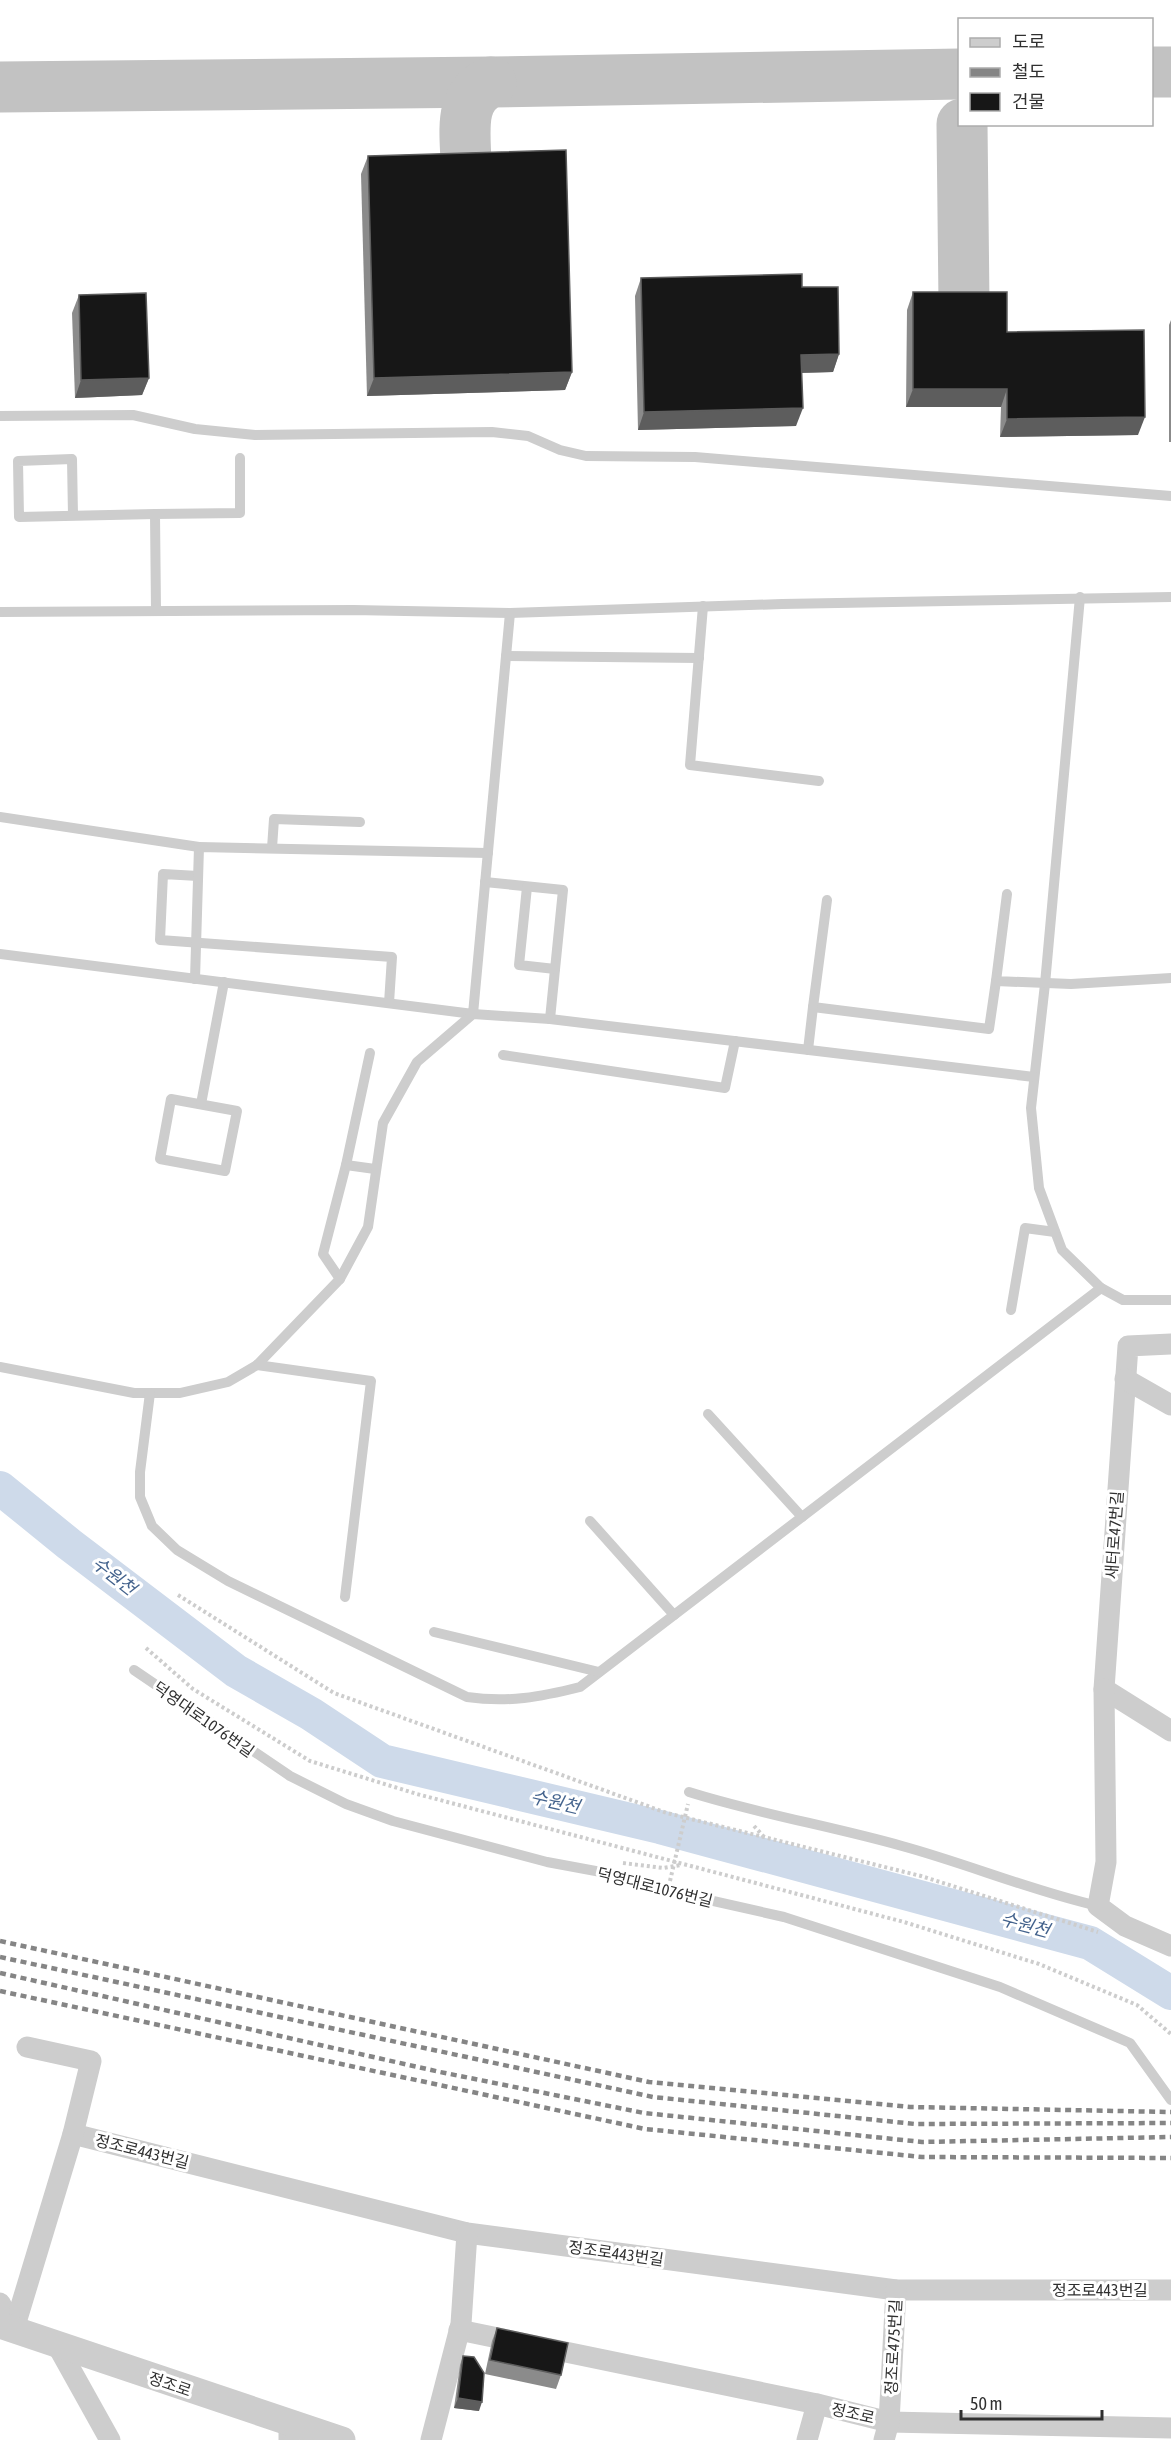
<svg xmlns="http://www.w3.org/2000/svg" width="1171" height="2440" viewBox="0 0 1171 2440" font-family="'Asap Condensed','Noto Sans KR',sans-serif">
  <rect width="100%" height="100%" fill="#fff"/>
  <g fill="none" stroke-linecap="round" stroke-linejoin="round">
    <polyline stroke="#cedaea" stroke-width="34" points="0,1488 69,1544 236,1671 311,1714 382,1761 660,1827 1090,1943 1171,1993"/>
    <g stroke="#c2c2c2" stroke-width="51">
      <polyline points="1152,72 1171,72"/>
      <polyline points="0,87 491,82 960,74"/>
      <polyline points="962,124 964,303"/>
      <path d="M466 166C466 135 457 97 491 82"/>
    </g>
    <g stroke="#cdcdcd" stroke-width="4" stroke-dasharray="3 3" stroke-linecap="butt">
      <polyline points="178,1595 334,1693 667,1813 921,1876 1098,1932"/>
      <polyline points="146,1648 193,1689 310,1761 417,1794 904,1922 1039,1964 1137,2005 1171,2034"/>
      <polyline points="754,1826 765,1838"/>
      <polyline points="623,1863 663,1868 681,1865"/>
    </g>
    <g stroke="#cdcdcd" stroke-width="10">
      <polyline points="0,416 133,415 195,429 255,435 492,432 528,436 560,450 586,456 695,457 1171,496"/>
      <polyline points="73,516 72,459 18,461 19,517 155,514"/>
      <polyline points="1080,597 1045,984 1031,1108 1039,1188 1062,1250 1101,1288 1123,1300 1171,1300"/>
      <polyline points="703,606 690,765 819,781"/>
      <polyline points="156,611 155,514 240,513 240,458"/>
      <polyline points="0,612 353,610 510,613 782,604 1171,597"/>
      <polyline points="506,656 699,658"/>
      <polyline points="0,817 199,847"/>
      <polyline points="272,848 274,819 360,822"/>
      <polyline points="198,876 163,874 160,940 392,957 389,1003"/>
      <polyline points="485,882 563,890 550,1019"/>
      <polyline points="527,887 519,965 555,969"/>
      <polyline points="1007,894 996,981 1071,984 1171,978"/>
      <polyline points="827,900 813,1007 989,1029 996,981"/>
      <polyline points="0,954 473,1014 510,613"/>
      <polyline points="195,979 199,847 488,853"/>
      <polyline points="808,1050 813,1007"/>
      <polyline points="370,1053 346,1165 375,1169"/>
      <polyline points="503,1055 725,1088 735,1041"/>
      <polygon points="171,1099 237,1111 225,1171 160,1159"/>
      <polyline points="201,1104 224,982"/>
      <polyline points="340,1279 323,1254 346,1165"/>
      <polyline points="1011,1310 1025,1228 1055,1232"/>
      <polyline points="257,1365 371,1381 345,1597"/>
      <polyline points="0,1367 134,1393 180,1393 228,1382 257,1365 340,1279 368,1227 383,1123 417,1062 473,1014 550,1019 1034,1077"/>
      <path d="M150 1393 140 1472V1497L152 1526 177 1550 228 1581 467 1697C508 1703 540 1697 580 1687L1101 1288"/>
      <polyline points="708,1414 802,1517"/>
      <polyline points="590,1521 674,1615"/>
      <polyline points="434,1632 599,1672"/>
      <polyline points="134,1670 290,1776 346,1804 393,1821 547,1862 601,1872 633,1883 784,1917 1000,1987 1130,2043 1171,2100"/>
      <path d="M689 1792C759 1814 831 1826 902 1846 968 1864 1032 1891 1098 1906"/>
    </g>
    <g stroke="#cdcdcd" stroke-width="21">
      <polyline points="1171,1344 1128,1346 1104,1689 1171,1731"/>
      <polyline points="1125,1379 1171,1405"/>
      <polyline points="1104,1689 1106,1862 1098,1906 1125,1926 1171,1946"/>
      <polyline points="73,2134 467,2233 896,2290 1171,2290"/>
      <polyline points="0,2303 14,2329"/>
      <polyline points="14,2329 73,2134 91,2061 27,2047"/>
      <polyline points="459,2330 817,2404"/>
      <polyline points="57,2345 110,2440"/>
      <polyline points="289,2424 289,2440"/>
      <polyline points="431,2440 461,2324 467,2233"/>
      <polyline points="807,2440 817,2404 889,2422 1171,2428"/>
      <polyline points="884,2440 889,2422 896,2290"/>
    </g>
    <polyline stroke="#cdcdcd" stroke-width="27" points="0,2325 342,2440"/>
    <g stroke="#858585" stroke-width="4.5" stroke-dasharray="6 4.5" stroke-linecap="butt">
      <polyline points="0,1941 649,2082 910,2107 1171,2112"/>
      <polyline points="0,1957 653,2097 915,2124 1171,2123"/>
      <polyline points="0,1973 440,2072 644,2113 922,2142 1171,2137"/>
      <polyline points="0,1991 645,2129 922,2157 1171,2158"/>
    </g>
    <polyline stroke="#cdcdcd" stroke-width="4" stroke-dasharray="3 3" stroke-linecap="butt" points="670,1881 688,1804"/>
  </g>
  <g fill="#8b8b8b">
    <polygon points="368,156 572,372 565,390 367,396 361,174"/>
    <polygon points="641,278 802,287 839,354 833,372 802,373 796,426 638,430 635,296"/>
    <polygon points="913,292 1007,332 1138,435 1000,437 1001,407 906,407 907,310"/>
    <polygon points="79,295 149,378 142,395 75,398 72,313"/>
    <polygon points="1171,320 1171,442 1169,442 1169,325"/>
    <polygon points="497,2328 561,2375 556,2389 485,2374 492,2341"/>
    <polygon points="463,2356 479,2411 454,2408 460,2365"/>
  </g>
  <g fill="#5d5d5d">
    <polygon points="839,354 833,372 795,373 801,355"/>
    <polygon points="572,372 565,390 367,396 374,378"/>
    <polygon points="149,378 142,395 75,398 81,380"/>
    <polygon points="913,389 1007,389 1001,407 906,407"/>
    <polygon points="803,408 796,426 638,430 644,412"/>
    <polygon points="1145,417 1138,435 1000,437 1007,419"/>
    <polygon points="458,2398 482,2402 479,2411 454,2408"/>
  </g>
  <g fill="#171717" stroke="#5d5d5d" stroke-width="1.5">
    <polygon points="566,150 572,372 374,378 368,156"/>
    <polygon points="802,274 802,287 838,287 839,354 801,355 803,408 644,412 641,278"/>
    <polygon points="913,292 1007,292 1007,332 1144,330 1145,417 1007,419 1007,389 913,389"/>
    <polygon points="146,293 149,378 81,380 79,295"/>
    <polygon points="497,2328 568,2343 561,2375 490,2360"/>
    <polygon points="463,2356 474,2357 484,2373 482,2402 458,2398"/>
  </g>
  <g text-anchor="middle" stroke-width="6" stroke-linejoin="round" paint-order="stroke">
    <g font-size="16" fill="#303030" stroke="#fff">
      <text transform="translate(1114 1535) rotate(-86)" y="6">새터로47번길</text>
      <text transform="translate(204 1719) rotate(35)" y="6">덕영대로1076번길</text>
      <text transform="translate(655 1887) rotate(14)" y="6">덕영대로1076번길</text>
      <text transform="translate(142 2151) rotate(14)" y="6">정조로443번길</text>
      <text transform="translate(616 2253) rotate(8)" y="6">정조로443번길</text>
      <text x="1100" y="2296">정조로443번길</text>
      <text transform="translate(893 2347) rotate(-87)" y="6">정조로475번길</text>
      <text transform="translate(170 2384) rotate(19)" y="6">정조로</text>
      <text transform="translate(853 2413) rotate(13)" y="6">정조로</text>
    </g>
    <g font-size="18" font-style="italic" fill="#44638d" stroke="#fff">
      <text transform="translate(114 1576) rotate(38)" y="6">수원천</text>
      <text transform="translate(555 1802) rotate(13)" y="6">수원천</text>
      <text transform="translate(1025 1925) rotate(15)" y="6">수원천</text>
    </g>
  </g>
  <rect x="958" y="18" width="195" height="108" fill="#ffffff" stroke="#acacac" stroke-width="1.5"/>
  <rect x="970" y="38" width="30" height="9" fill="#cdcdcd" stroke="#acacac" stroke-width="1.5"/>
  <text x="1012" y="48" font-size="18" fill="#303030">도로</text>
  <rect x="970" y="68" width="30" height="9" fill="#858585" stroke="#acacac" stroke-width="1.5"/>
  <text x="1012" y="78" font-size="18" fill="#303030">철도</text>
  <rect x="970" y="93" width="30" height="18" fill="#171717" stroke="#acacac" stroke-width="1.5"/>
  <text x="1012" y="108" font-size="18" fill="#303030">건물</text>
  <path d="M961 2410v9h141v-9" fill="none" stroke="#303030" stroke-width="3"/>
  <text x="970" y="2410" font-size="18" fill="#303030" stroke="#ffffff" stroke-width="4.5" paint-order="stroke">50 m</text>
</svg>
